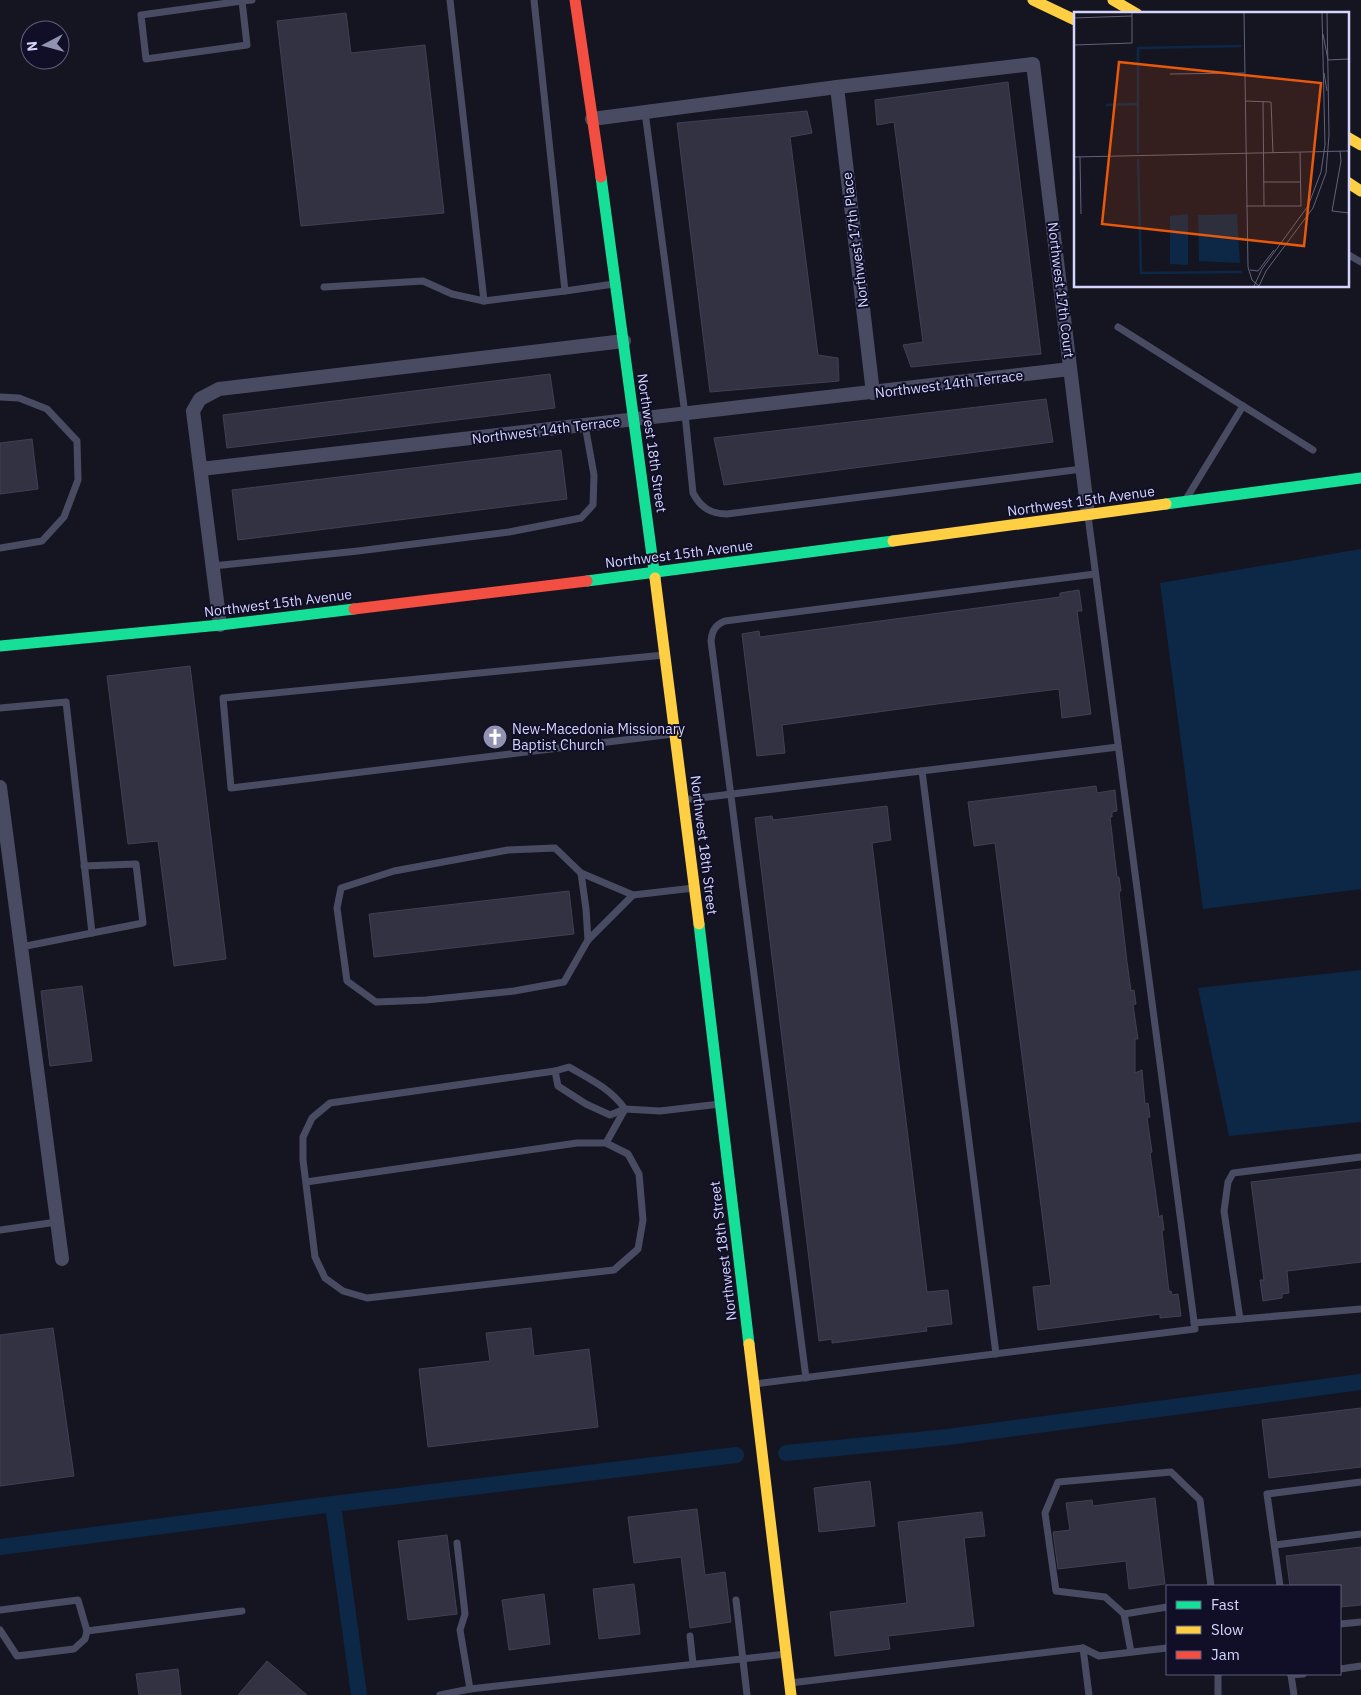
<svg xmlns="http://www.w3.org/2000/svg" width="1361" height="1695" viewBox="0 0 1361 1695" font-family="'IBM Plex Sans',sans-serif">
  <rect width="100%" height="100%" fill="#151521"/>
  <g fill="#0c2846">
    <polygon points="1361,549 1361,889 1203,909 1160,583"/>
    <polygon points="1361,970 1361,1122 1229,1136 1198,988"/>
  </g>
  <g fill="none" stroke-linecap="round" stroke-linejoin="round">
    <g stroke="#0c2846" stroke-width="16">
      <polyline points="786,1453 948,1437 1361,1382"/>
      <polyline points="333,1504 359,1695"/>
      <polyline points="0,1547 333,1504 736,1455"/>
    </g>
  </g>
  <g fill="#333243" stroke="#404055">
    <polygon points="346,13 351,53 425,45 444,213 301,226 277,21"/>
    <polygon points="1008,82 1041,354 911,367 903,345 923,342 894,122 877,125 875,100"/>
    <polygon points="807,111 812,133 790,137 818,355 838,358 839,381 710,392 677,123"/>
    <polygon points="550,374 555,408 227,448 223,415"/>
    <polygon points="1046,399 1053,442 724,485 714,438"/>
    <polygon points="32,439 38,489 0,494 0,443"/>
    <polygon points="561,450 567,499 238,540 232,490"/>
    <polygon points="1079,590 1082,611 1077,611 1091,714 1062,718 1059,689 929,705 782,725 785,753 757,756 742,634 759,631 760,637 1060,597 1060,593"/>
    <polygon points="190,666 226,959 174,966 158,841 128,844 107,676"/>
    <polygon points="1096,786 1097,793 1115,790 1117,811 1112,812 1112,817 1110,817 1117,877 1119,877 1121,891 1119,892 1127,962 1131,991 1134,990 1136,1004 1133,1005 1138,1039 1135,1039 1135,1073 1142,1070 1145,1104 1148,1103 1150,1117 1147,1118 1152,1152 1150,1153 1159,1217 1162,1215 1164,1230 1162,1231 1169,1292 1171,1291 1172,1295 1178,1294 1181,1316 1160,1318 1160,1314 1038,1330 1033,1287 1051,1285 995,843 974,846 968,802"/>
    <polygon points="887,806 891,840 872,843 927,1292 948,1290 952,1324 926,1327 927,1331 832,1343 832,1339 819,1341 755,818 772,816 773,820"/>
    <polygon points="569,891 574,934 374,957 369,914"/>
    <polygon points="82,986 92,1061 50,1066 41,991"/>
    <polygon points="1361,1169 1361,1262 1287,1271 1289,1293 1282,1294 1282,1298 1263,1301 1260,1280 1264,1280 1251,1182"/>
    <polygon points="53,1328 74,1476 0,1486 0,1335"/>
    <polygon points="531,1328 534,1356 589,1349 598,1427 428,1447 419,1369 490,1361 486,1333"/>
    <polygon points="1361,1408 1361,1467 1269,1478 1262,1420"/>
    <polygon points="870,1481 875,1526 819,1532 814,1488"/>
    <polygon points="1155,1498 1165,1584 1129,1589 1126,1561 1058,1569 1053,1532 1070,1530 1066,1503 1092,1500 1093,1506"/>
    <polygon points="697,1509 705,1575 725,1572 731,1622 690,1628 681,1557 634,1563 628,1517"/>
    <polygon points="982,1512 985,1536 964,1538 974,1626 888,1636 890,1649 835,1656 830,1612 907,1603 898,1522"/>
    <polygon points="447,1535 457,1614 408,1620 398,1541"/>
    <polygon points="1361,1547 1361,1605 1340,1607 1340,1586 1290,1586 1286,1556"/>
    <polygon points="634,1584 640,1634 599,1639 593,1589"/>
    <polygon points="544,1594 550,1644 509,1650 502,1600"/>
    <polygon points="267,1661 307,1695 238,1695"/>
    <polygon points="178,1669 181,1695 139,1695 136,1674"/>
  </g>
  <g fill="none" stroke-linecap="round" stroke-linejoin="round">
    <g stroke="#494b62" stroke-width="7">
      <polyline points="242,0 242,1 247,45 146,59 141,15 242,1 252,0"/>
      <polyline points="450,0 484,301 565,291 534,0"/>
      <path d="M645 112 685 414 693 493C701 508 711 514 727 514L1082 469"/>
      <polyline points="1347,254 1361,262"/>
      <polyline points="324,287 423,281 452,294 484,301"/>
      <polyline points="565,291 614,284"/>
      <polyline points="1118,327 1243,406"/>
      <polyline points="0,397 19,398 47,409 77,441 78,480 64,517 42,541 0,548"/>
      <polyline points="1186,499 1243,406 1313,450"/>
      <polyline points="213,566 358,551 509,532 581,518 593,505 594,475 585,425"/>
      <polyline points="664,655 223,698 231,788 673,734"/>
      <polyline points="0,708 66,702 92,933 21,947"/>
      <polyline points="922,771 996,1354"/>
      <polyline points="683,800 1118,747"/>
      <polygon points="555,848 581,873 633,895 588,940 564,982 514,991 426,1000 376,1002 347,981 337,908 341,888 394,871 508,850"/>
      <polyline points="84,866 136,864 143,923 92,933"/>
      <polyline points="581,873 586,909 588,940"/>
      <polyline points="633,895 694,888"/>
      <path d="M625 1109C611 1089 590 1079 569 1067L555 1071 558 1086 586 1104 610 1115 625 1109 660 1111 720 1104"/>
      <polyline points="606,1143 625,1109"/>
      <polyline points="306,1182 577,1143 606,1143 628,1154 639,1174 643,1220 638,1249 614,1270 367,1298 343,1291 325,1278 315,1257 303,1160 303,1137 312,1118 330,1103 555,1071"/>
      <polyline points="0,1230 57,1222"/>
      <polyline points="1240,1319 1224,1211 1228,1182 1233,1173 1361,1157"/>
      <polyline points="1194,1323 1361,1309"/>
      <path d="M806 1378 711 641C712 631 715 625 725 621L1095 574"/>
      <polyline points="754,1384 1195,1329 1088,516"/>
      <polyline points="457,1543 465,1614 460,1630 470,1689"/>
      <polyline points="1275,1545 1361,1534"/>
      <polyline points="1280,1586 1267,1494 1361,1482"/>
      <polyline points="736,1600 747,1695"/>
      <polyline points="0,1610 78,1600 87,1631 242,1611"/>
      <polyline points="1124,1614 1167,1607"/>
      <polyline points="1340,1624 1361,1622"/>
      <polyline points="0,1630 17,1656 74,1649 85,1639 87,1631"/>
      <polyline points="690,1636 693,1664"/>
      <polyline points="1083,1648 1099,1656 1167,1648"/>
      <polyline points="1131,1652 1124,1614 1105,1597 1056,1591 1045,1513 1058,1482 1171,1472 1200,1500 1211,1586"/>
      <polyline points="1340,1669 1361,1666"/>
      <polyline points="1218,1674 1218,1695"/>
      <polyline points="1291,1674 1291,1675 1303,1674"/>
      <polyline points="1291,1675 1294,1695"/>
      <polyline points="790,1683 1083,1648 1089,1695"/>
      <polyline points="440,1695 470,1689 786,1654"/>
    </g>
    <g stroke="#494b62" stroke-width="14">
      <polyline points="837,87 873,393"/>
      <polyline points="592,119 837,87 1033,64 1088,515"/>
      <polyline points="201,469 1070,369"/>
      <polyline points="220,625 193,411 200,399 219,389 624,341"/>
      <polyline points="0,787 62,1259"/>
    </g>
    <g stroke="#16e098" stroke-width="11">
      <polyline points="601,177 655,578"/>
      <polyline points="1166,504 1361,478"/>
      <polyline points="587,581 893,541"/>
      <polyline points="0,646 220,625 354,609"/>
      <polyline points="699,924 749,1344"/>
    </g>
    <g stroke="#ffcf43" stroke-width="11">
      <polyline points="1033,0 1075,20"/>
      <polyline points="1113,0 1137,14"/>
      <polyline points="1347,137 1361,145"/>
      <polyline points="1347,182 1361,191"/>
      <polyline points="893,541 1166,504"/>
      <polyline points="655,578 699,924"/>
      <polyline points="749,1344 791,1695"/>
    </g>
    <g stroke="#f24e42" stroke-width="11">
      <polyline points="575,0 601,177"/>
      <polyline points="354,609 587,581"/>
    </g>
  </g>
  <defs>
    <symbol id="church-disc" viewBox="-11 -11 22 22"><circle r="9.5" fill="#9292b1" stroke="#100f27"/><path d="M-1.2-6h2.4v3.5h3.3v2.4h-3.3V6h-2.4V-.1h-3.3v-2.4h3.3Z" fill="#fff"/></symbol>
  </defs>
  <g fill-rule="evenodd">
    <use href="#church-disc" x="481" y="723" width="28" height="28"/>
  </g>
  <g text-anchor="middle" stroke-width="4" stroke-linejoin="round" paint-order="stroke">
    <g font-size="14" fill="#d5d5ff" stroke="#100f27">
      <text transform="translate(855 240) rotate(-97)" y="5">Northwest 17th Place</text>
      <text transform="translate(1061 290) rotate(83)" y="5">Northwest 17th Court</text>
      <text transform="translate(949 384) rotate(-7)" y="5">Northwest 14th Terrace</text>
      <text transform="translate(546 430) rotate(-7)" y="5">Northwest 14th Terrace</text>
      <text transform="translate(652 443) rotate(82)" y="5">Northwest 18th Street</text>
      <text transform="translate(1081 501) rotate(-8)" y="5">Northwest 15th Avenue</text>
      <text transform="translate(679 554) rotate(-7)" y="5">Northwest 15th Avenue</text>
      <text transform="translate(278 603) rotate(-7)" y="5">Northwest 15th Avenue</text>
      <text transform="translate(704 845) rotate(83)" y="5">Northwest 18th Street</text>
      <text transform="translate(723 1251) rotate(-97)" y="5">Northwest 18th Street</text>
    </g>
    <g font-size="14" fill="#d5d5ff" stroke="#100f27" text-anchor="start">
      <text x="512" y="734">New-Macedonia Missionary<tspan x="512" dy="16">Baptist Church</tspan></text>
    </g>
  </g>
  <g transform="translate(1074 12)">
    <rect width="275" height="275" fill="#151521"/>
    <path d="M114 202V253L96 252V204ZM163 202 166 251 125 249 124 203Z" fill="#0c2846"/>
    <path fill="none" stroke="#0c2846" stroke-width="2.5" d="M32 93 63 92M64 141V36L167 34M64 147 67 261 168 260"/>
    <path fill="none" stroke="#62627a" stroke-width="1" d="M170 1 174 255 178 268 185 274M0 6 58 4M249 22 254 48 275 47M0 33 58 31V1M250 61 253 79M96 62 170 61M171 89 197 90 199 141M189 89 190 194M266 139 267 149 258 199 275 201M0 145 275 139M6 145 7 202M189 170H227M172 194H227L226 140M176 258 184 259 200 238M180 274 188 257 234 194 247 160 251 133 248 1M185 274 192 259 239 196 252 161 255 123 253 1"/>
    <path fill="#e8590c" fill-opacity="0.15" stroke="#e8590c" stroke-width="2.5" d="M45 50 247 71 230 234 28 212Z"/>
    <rect width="275" height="275" fill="none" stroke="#d5d5ff" stroke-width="2.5"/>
  </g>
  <rect x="1166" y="1585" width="175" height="90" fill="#100f27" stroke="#5f5e7d"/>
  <rect x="1176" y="1601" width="25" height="8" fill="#16e098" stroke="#5f5e7d"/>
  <text x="1211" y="1610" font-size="15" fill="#d5d5ff">Fast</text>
  <rect x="1176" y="1626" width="25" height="8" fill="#ffcf43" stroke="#5f5e7d"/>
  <text x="1211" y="1635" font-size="15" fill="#d5d5ff">Slow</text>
  <rect x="1176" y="1651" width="25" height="8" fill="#f24e42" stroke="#5f5e7d"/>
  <text x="1211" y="1660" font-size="15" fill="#d5d5ff">Jam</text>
  <g transform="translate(45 45) rotate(264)"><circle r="24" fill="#100f27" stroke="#5f5e7d"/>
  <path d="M0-4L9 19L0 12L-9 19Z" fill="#9292b1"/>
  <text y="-8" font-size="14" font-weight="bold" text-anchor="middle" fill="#d5d5ff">N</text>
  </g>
</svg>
